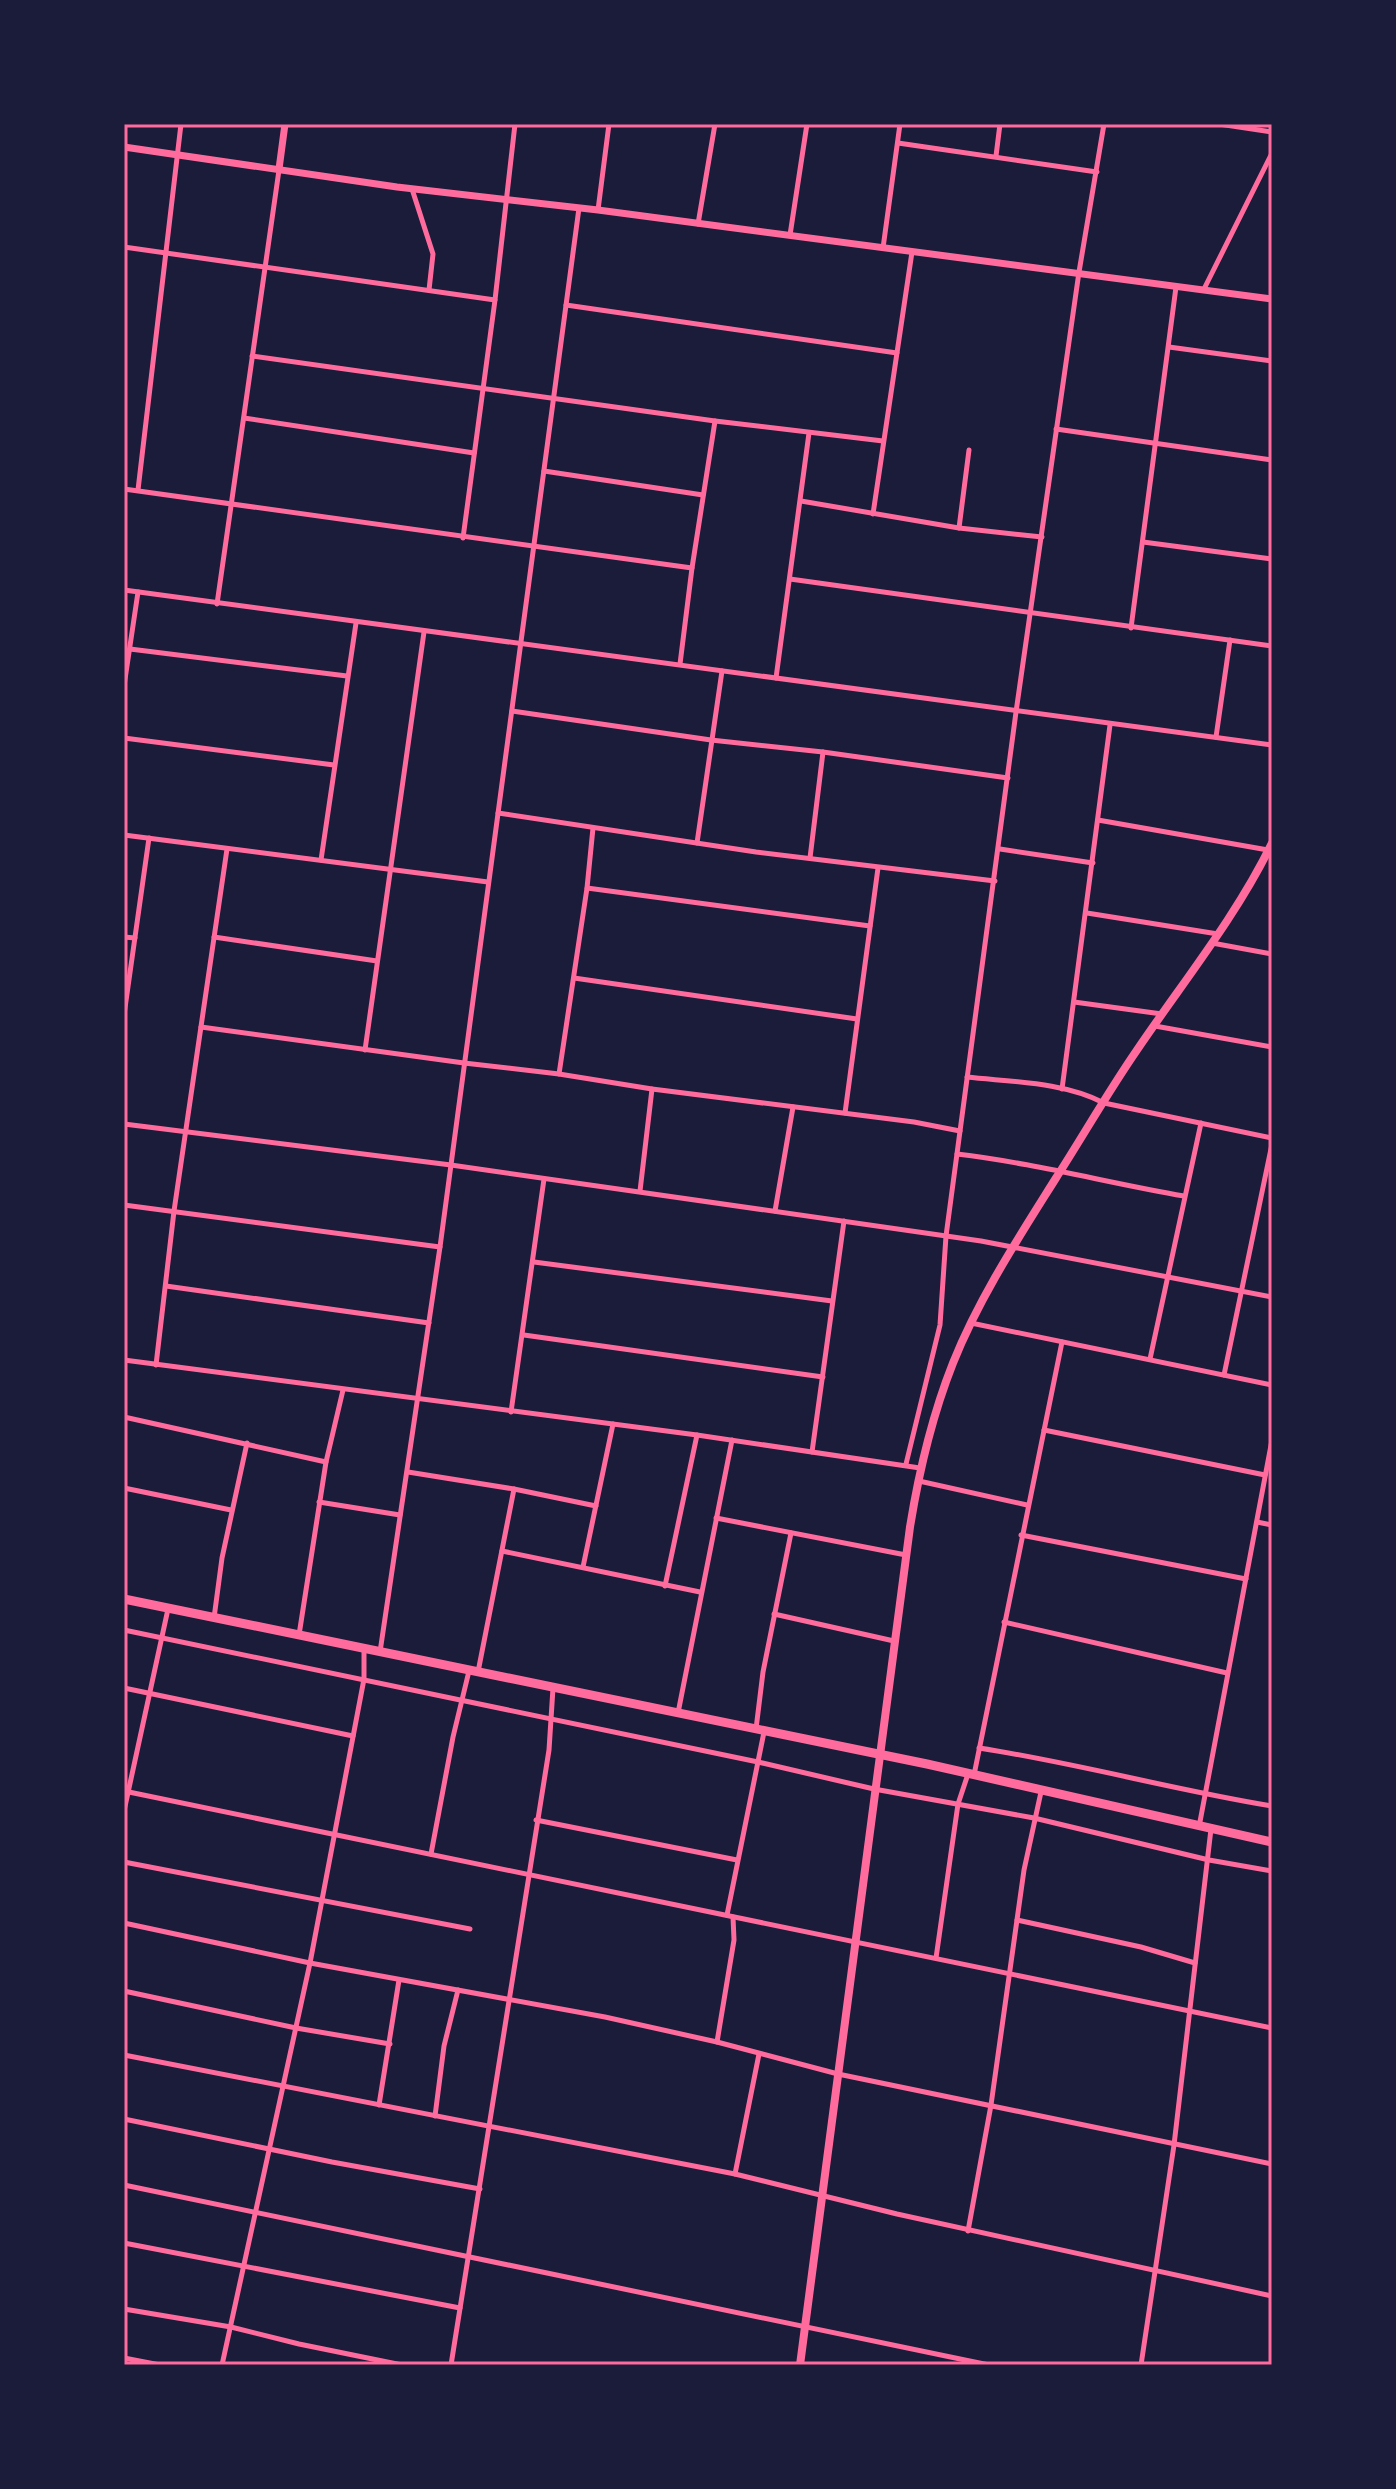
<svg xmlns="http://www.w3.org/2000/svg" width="1396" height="2489" viewBox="0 0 1396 2489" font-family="Commissioner,sans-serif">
  <rect width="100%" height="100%" fill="#1b1b3a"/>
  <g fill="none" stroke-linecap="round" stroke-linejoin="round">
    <g stroke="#ff6b9d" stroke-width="5">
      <polyline points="1219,124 1272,132"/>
      <polyline points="898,143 1097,172"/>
      <polyline points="996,156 1000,124"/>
      <polyline points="412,189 433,254 429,290"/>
      <polyline points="598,210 609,124"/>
      <polyline points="698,224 715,124"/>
      <polyline points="790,235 807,124"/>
      <polyline points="124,247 495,300"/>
      <polyline points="883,248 900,124"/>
      <polyline points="1204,289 1272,153"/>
      <polyline points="566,305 897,353"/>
      <polyline points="1169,347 1272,361"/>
      <polyline points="252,356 715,421 883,441"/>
      <polyline points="244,418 474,453"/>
      <polyline points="1056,429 1272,460"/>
      <polyline points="544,471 703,495"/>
      <polyline points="124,489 692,568"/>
      <polyline points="138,490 181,124"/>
      <polyline points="801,501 959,528 1042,537"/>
      <polyline points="873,514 912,252"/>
      <polyline points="959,528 969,450"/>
      <polyline points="463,538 495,300 515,124"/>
      <polyline points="1143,542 1272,559"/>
      <polyline points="790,579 1272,646"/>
      <polyline points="124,590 1272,745"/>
      <polyline points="217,604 279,170"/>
      <polyline points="1131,628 1176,287"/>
      <polyline points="130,649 347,676"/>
      <polyline points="680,664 692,568 715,421"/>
      <polyline points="776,678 809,433"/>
      <polyline points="124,686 138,592"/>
      <polyline points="512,711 711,740 823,752 1008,778"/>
      <polyline points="1216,737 1230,640"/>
      <polyline points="124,738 334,765"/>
      <polyline points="498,813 756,852 995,881"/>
      <polyline points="1098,820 1268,850"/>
      <polyline points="124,835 488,882"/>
      <polyline points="697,843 722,671"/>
      <polyline points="1000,849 1093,863"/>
      <polyline points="810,858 823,752"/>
      <polyline points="321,860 356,623"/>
      <polyline points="587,888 870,926"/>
      <polyline points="1087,913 1218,934"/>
      <polyline points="124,937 135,938"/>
      <polyline points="214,937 377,961"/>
      <polyline points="1212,943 1272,954"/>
      <polyline points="574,978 857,1019"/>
      <polyline points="1074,1002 1162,1014"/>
      <polyline points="124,1015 149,838"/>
      <polyline points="1155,1026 1272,1047"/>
      <polyline points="201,1027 464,1063 559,1074 652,1089 914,1122 960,1131"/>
      <polyline points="365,1050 424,632"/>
      <polyline points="559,1074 587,888 593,828"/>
      <path d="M967 1077C1012 1082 1064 1082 1104 1103L1272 1138"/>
      <polyline points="1062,1089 1110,725"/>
      <polyline points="845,1113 878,868"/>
      <polyline points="124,1124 451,1165 981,1241 1272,1297"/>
      <path d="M957 1154C1034 1163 1108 1183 1184 1196"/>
      <polyline points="640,1191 652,1089"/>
      <polyline points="124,1205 440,1247"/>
      <polyline points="775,1211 793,1107"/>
      <polyline points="534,1262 832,1301"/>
      <polyline points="166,1286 429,1323"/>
      <polyline points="971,1323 1272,1385"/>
      <polyline points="524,1335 823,1377"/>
      <polyline points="1150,1359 1201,1123"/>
      <polyline points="124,1360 697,1435 920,1468"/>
      <polyline points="156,1365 174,1211 227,849"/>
      <polyline points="1224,1375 1272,1144"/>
      <polyline points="511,1412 544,1179"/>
      <polyline points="124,1417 326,1462"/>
      <polyline points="1044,1430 1265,1475"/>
      <polyline points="812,1452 844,1221"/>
      <polyline points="906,1464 940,1325 946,1236 1016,712 1079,272 1104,124"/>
      <polyline points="408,1472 514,1489 596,1506"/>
      <polyline points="919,1481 1027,1505"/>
      <polyline points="124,1488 231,1510"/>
      <polyline points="319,1502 400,1515"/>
      <polyline points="716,1518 906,1555"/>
      <polyline points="1257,1522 1272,1525"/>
      <polyline points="1021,1535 1246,1579"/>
      <polyline points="502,1551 700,1592"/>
      <polyline points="583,1567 613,1424"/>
      <polyline points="665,1586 697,1435"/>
      <polyline points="774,1614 894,1641"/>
      <polyline points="214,1618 222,1558 247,1443"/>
      <polyline points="1004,1622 1227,1673"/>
      <polyline points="124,1630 758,1762 874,1789 1034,1818 1209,1860 1272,1871"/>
      <polyline points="299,1635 326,1462 343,1390"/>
      <polyline points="380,1652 440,1247 579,208"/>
      <polyline points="478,1672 514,1489"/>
      <polyline points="124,1688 353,1736"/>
      <polyline points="678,1713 732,1440"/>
      <polyline points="756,1729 763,1672 791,1533"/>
      <path d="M979 1748C1077 1763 1174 1790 1272 1806"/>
      <polyline points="974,1775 1062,1342"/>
      <polyline points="124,1791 1272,2028"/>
      <polyline points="124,1811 168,1609"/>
      <polyline points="536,1820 737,1860"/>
      <polyline points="1199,1827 1272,1440"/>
      <polyline points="431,1854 453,1737 469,1671"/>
      <polyline points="124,1862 470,1929"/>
      <polyline points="727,1915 764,1732"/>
      <polyline points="1017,1920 1141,1947 1195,1963"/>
      <polyline points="124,1923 310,1963 605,2017 717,2042 838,2074 1272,2164"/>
      <polyline points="936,1958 958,1804 968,1774"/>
      <polyline points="124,1991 296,2028 390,2044"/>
      <polyline points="717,2042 734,1940 733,1917"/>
      <polyline points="124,2055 735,2174 897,2214 1272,2296"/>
      <polyline points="379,2105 399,1980"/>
      <polyline points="435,2116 444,2046 458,1990"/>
      <polyline points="124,2119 332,2162 480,2189"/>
      <polyline points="735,2174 759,2054"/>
      <polyline points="124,2185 989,2365"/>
      <polyline points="968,2231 991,2105 1024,1870 1041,1792"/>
      <polyline points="124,2243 460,2308"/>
      <polyline points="124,2309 231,2327 299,2344 402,2365"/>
      <polyline points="124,2358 160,2365"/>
      <polyline points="222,2365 310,1963 364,1679 364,1649"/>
      <polyline points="451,2365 549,1750 553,1688"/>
      <polyline points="1141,2365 1174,2145 1211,1829"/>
    </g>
    <g stroke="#ff6b9d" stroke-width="7">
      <polyline points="124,147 397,187 598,210 1272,299"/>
      <polyline points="279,169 285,124"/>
    </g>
    <path stroke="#ff6b9d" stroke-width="8" d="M800 2365 910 1527C919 1471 932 1416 953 1363 979 1298 1019 1237 1056 1178 1083 1136 1108 1092 1137 1050 1183 982 1236 917 1272 843"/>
    <polyline stroke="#ff6b9d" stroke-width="9" points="124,1599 927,1764 1272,1842"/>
  </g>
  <rect width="1396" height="2489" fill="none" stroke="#1b1b3a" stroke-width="252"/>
  <rect x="126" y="126" width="1144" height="2237" fill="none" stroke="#ff6b9d" stroke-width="3"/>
</svg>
